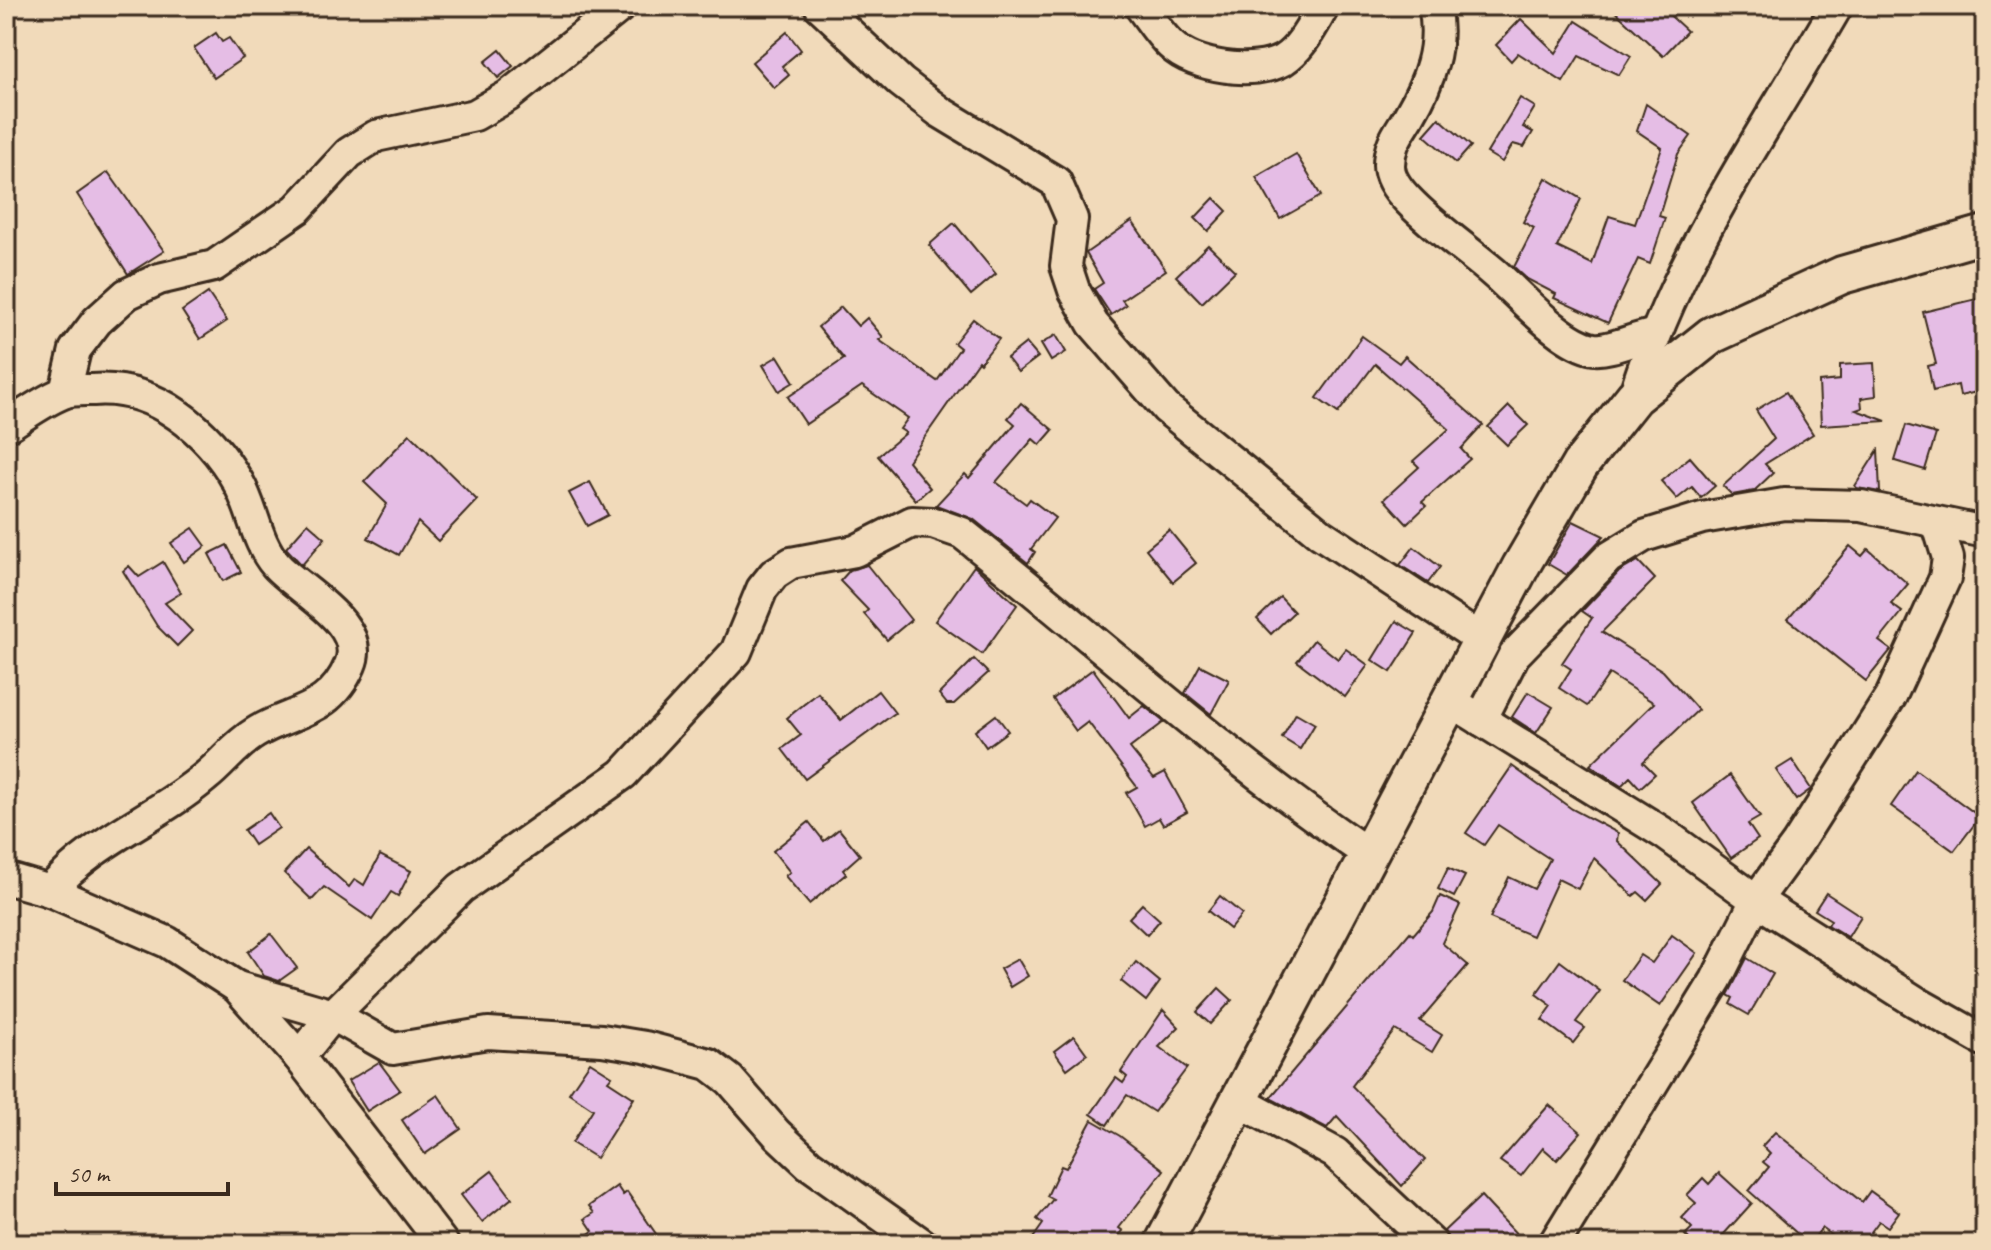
<svg xmlns="http://www.w3.org/2000/svg" width="1991" height="1250" viewBox="0 0 1991 1250" font-family="Caveat,sans-serif">
  <rect width="100%" height="100%" fill="#f1daba"/>
  <filter id="ink" filterUnits="userSpaceOnUse"><feTurbulence type="fractalNoise" baseFrequency=".0125" numOctaves="2"/><feDisplacementMap in="SourceGraphic" scale="16" xChannelSelector="R" yChannelSelector="G"/><feConvolveMatrix kernelMatrix="1 2 1 2 8 2 1 2 1" color-interpolation-filters="sRGB"/></filter>
  <g filter="url(#ink)">
    <g fill="#e5bde5" stroke="#3b2a1e" stroke-width="2">
      <polygon points="1609,6 1660,6 1687,31 1663,56"/>
      <polygon points="1521,19 1556,53 1576,21 1631,56 1619,75 1579,56 1563,82 1518,53 1511,61 1496,45"/>
      <polygon points="787,32 801,50 782,66 789,75 774,88 752,62"/>
      <polygon points="216,33 222,42 229,38 243,58 214,78 194,48"/>
      <polygon points="500,50 513,66 498,78 485,62"/>
      <polygon points="1520,98 1535,107 1523,127 1533,132 1524,147 1513,144 1502,162 1487,153"/>
      <polygon points="1646,104 1691,136 1678,154 1659,216 1665,218 1650,264 1638,259 1608,323 1554,298 1556,294 1527,279 1514,267 1534,228 1523,222 1546,178 1581,199 1557,247 1592,264 1609,216 1635,224 1662,148 1637,131"/>
      <polygon points="1439,118 1471,146 1456,163 1424,135"/>
      <polygon points="1296,154 1321,196 1280,219 1256,177"/>
      <polygon points="108,172 164,251 128,274 77,194"/>
      <polygon points="1214,198 1227,211 1208,231 1195,218"/>
      <polygon points="1132,221 1166,270 1122,300 1126,305 1111,315 1094,289 1103,283 1086,253"/>
      <polygon points="954,223 996,274 971,295 929,245"/>
      <polygon points="1208,245 1235,271 1202,303 1176,276"/>
      <polygon points="208,293 227,321 200,339 182,311"/>
      <polygon points="1985,297 1985,390 1960,396 1958,385 1933,391 1928,366 1936,364 1923,312"/>
      <polygon points="841,307 858,326 867,318 883,337 879,340 937,381 960,348 954,343 973,319 999,339 980,363 978,361 908,461 930,488 916,500 878,456 906,433 900,429 908,418 862,386 806,424 788,397 844,359 818,327"/>
      <polygon points="1056,335 1066,352 1051,361 1041,344"/>
      <polygon points="1362,336 1399,363 1405,356 1483,425 1461,449 1470,459 1422,502 1426,506 1407,524 1384,499 1419,467 1413,461 1449,429 1375,364 1338,413 1317,398"/>
      <polygon points="1026,343 1038,357 1018,372 1007,358"/>
      <polygon points="778,356 794,382 779,391 763,365"/>
      <polygon points="1874,363 1876,396 1861,398 1862,408 1856,410 1886,421 1821,425 1819,382 1840,380 1840,365"/>
      <polygon points="1786,392 1813,434 1765,464 1773,473 1754,491 1732,495 1723,486 1774,439 1756,410"/>
      <polygon points="1021,403 1053,430 1040,445 1033,439 996,482 1026,504 1030,499 1055,518 1031,549 1035,552 1028,563 973,519 936,505 965,474 969,478 1015,424 1008,418"/>
      <polygon points="1509,406 1528,425 1507,445 1488,427"/>
      <polygon points="1906,425 1936,434 1925,470 1895,461"/>
      <polygon points="410,434 477,500 438,541 418,522 399,555 368,538 387,504 364,482"/>
      <polygon points="1878,450 1880,492 1857,488 1855,486"/>
      <polygon points="1690,457 1715,486 1701,498 1692,487 1677,499 1661,481"/>
      <polygon points="590,482 608,515 587,526 569,493"/>
      <polygon points="1573,521 1604,536 1567,575 1548,564"/>
      <polygon points="308,523 325,538 302,565 286,548"/>
      <polygon points="193,528 206,546 184,562 171,543"/>
      <polygon points="1169,530 1196,563 1173,582 1146,549"/>
      <polygon points="227,545 241,572 223,581 209,554"/>
      <polygon points="1850,546 1862,556 1868,549 1908,584 1891,604 1902,612 1879,641 1891,650 1866,681 1788,619"/>
      <polygon points="1414,547 1440,567 1428,583 1400,565"/>
      <polygon points="1638,561 1655,579 1602,632 1663,671 1698,710 1643,762 1655,774 1640,788 1630,777 1621,786 1590,765 1654,703 1609,674 1587,706 1559,688 1571,669 1562,663 1592,618 1582,611 1619,572"/>
      <polygon points="163,562 181,593 165,603 192,631 177,646 157,626 123,571 129,566 139,577"/>
      <polygon points="867,565 911,620 887,640 864,614 868,610 840,581 850,570"/>
      <polygon points="974,566 1017,605 982,654 935,621"/>
      <polygon points="1280,597 1294,612 1271,634 1257,619"/>
      <polygon points="1396,621 1416,633 1391,672 1372,660"/>
      <polygon points="1314,640 1338,659 1346,649 1368,665 1345,697 1297,661"/>
      <polygon points="974,659 988,673 954,704 947,704 939,694"/>
      <polygon points="1200,665 1229,680 1211,714 1185,693"/>
      <polygon points="1093,669 1129,718 1144,706 1164,722 1130,748 1154,778 1165,772 1187,812 1163,825 1159,818 1145,826 1126,793 1137,787 1088,722 1076,731 1053,699"/>
      <polygon points="878,691 895,713 805,779 782,749 801,735 787,718 818,693 841,720"/>
      <polygon points="1528,692 1553,707 1536,733 1512,717"/>
      <polygon points="1296,713 1315,724 1300,749 1282,738"/>
      <polygon points="996,715 1008,731 986,747 975,731"/>
      <polygon points="1792,760 1811,789 1796,800 1776,770"/>
      <polygon points="1512,766 1572,809 1618,833 1617,841 1662,884 1647,900 1638,892 1633,896 1594,858 1578,889 1558,879 1532,936 1490,918 1509,877 1534,889 1550,859 1498,825 1484,845 1466,833"/>
      <polygon points="1916,770 1980,817 1954,851 1891,806"/>
      <polygon points="1730,775 1760,817 1748,824 1758,839 1731,858 1693,803"/>
      <polygon points="269,813 279,828 254,845 244,830"/>
      <polygon points="809,822 824,841 839,829 860,855 843,870 846,874 809,904 785,876 790,872 773,851"/>
      <polygon points="306,849 349,887 355,879 364,885 380,855 411,871 398,896 391,892 372,920 324,887 312,900 284,873"/>
      <polygon points="1448,868 1465,876 1454,897 1438,889"/>
      <polygon points="1826,893 1861,916 1848,937 1828,925 1831,920 1815,910"/>
      <polygon points="1220,896 1242,914 1230,929 1208,911"/>
      <polygon points="1440,896 1460,905 1442,943 1468,965 1420,1021 1442,1035 1432,1052 1395,1030 1352,1086 1425,1160 1402,1186 1337,1116 1327,1128 1270,1098 1410,932 1413,935 1433,912"/>
      <polygon points="1142,904 1160,920 1147,935 1129,918"/>
      <polygon points="271,934 297,968 279,981 264,976 248,952"/>
      <polygon points="1672,935 1697,953 1660,1006 1622,980 1640,955 1652,963"/>
      <polygon points="1747,958 1773,974 1749,1015 1730,1004 1733,998 1728,995"/>
      <polygon points="1018,959 1028,976 1010,987 1000,969"/>
      <polygon points="1560,961 1600,991 1576,1022 1585,1028 1573,1043 1542,1020 1552,1006 1536,994"/>
      <polygon points="1136,962 1160,982 1146,1001 1121,981"/>
      <polygon points="1219,988 1232,1000 1210,1024 1197,1012"/>
      <polygon points="1163,1010 1179,1027 1159,1047 1187,1068 1154,1112 1127,1095 1107,1125 1091,1114 1116,1078 1123,1083 1127,1077 1121,1072"/>
      <polygon points="1074,1036 1087,1054 1067,1069 1054,1051"/>
      <polygon points="379,1062 400,1090 367,1111 348,1081"/>
      <polygon points="590,1062 612,1076 608,1081 634,1098 596,1158 572,1143 593,1109 569,1093"/>
      <polygon points="438,1095 461,1129 425,1154 402,1120"/>
      <polygon points="1549,1105 1581,1132 1557,1160 1543,1148 1521,1176 1500,1161"/>
      <polygon points="1092,1120 1120,1136 1164,1170 1119,1228 1123,1231 1112,1244 1029,1244 1043,1224 1037,1219 1053,1199 1047,1196 1061,1166 1066,1168"/>
      <polygon points="1775,1132 1862,1202 1870,1191 1899,1212 1888,1227 1879,1221 1862,1244 1844,1244 1822,1228 1809,1244 1749,1191 1769,1167 1763,1162 1770,1154 1762,1146"/>
      <polygon points="492,1171 512,1198 482,1222 461,1195"/>
      <polygon points="1719,1173 1752,1203 1715,1244 1694,1244 1685,1235 1692,1228 1682,1218 1696,1203 1687,1195 1703,1178 1709,1184"/>
      <polygon points="617,1186 623,1195 627,1192 663,1244 573,1244 593,1231 585,1219 594,1213 589,1206"/>
      <polygon points="1481,1196 1491,1207 1526,1244 1450,1244 1444,1231"/>
    </g>
    <g fill="none" stroke-linecap="round" stroke-linejoin="round">
      <defs>
        <g id="minor">
          <polyline points="820,6 901,82 940,112 1056,182 1072,219 1066,266 1074,290 1093,324 1166,408 1321,534 1482,640"/>
          <path d="M1140 6C1150 19 1159 34 1171 45 1193 67 1255 76 1283 60 1302 48 1313 24 1324 6"/>
          <path d="M1434 6C1443 46 1429 82 1409 116 1399 133 1389 144 1389 165 1389 178 1400 192 1409 201 1434 227 1465 248 1493 272 1518 293 1561 344 1594 349 1609 351 1635 338 1652 335"/>
          <polyline points="65,392 75,350 97,321 127,294 159,279 214,266 297,209 349,153 376,136 475,115 508,96 621,6"/>
          <path d="M1634 397C1676 256 1764 133 1837 6"/>
          <path d="M6 427C24 415 43 401 63 393 72 389 84 390 93 390 155 385 209 431 238 482 253 508 256 542 276 565 298 590 368 624 350 665 329 714 292 710 255 733 235 745 223 763 205 777 154 820 94 839 50 891"/>
          <polyline points="1449,700 1665,834 1756,900 1916,1002 1985,1041"/>
          <polyline points="1481,720 1514,655 1608,558 1644,536 1702,518 1784,504 1861,506 1985,532"/>
          <polyline points="6,878 50,891 167,942 237,987 299,1057 443,1244"/>
          <polyline points="237,987 333,1015 393,1049 488,1033 602,1040 645,1047 709,1064 730,1080 777,1134 809,1164 922,1244"/>
          <path d="M299 1057 333 1015 461 888 623 774 736 652 762 589 774 574 791 563 855 551 912 522 933 523 962 533C1097 640 1224 757 1367 853"/>
          <polyline points="1239,1101 1335,1153 1432,1244"/>
          <polyline points="1554,1244 1716,980 1756,900 1797,844 1891,696 1945,578 1948,558 1938,525"/>
        </g>
        <polyline id="major" points="1163,1244 1521,566 1580,465 1634,397 1712,335 1842,275 1985,234"/>
      </defs>
      <use href="#minor" stroke="#3b2a1e" stroke-width="36"/>
      <use href="#major" stroke="#3b2a1e" stroke-width="42"/>
      <use href="#minor" stroke="#f1daba" stroke-width="30"/>
      <use href="#major" stroke="#f1daba" stroke-width="36"/>
    </g>
  </g>
  <rect width="1991" height="1250" fill="none" stroke="#f1daba" stroke-width="32"/>
  <rect x="16" y="16" width="1959" height="1218" fill="none" stroke="#3b2a1e" stroke-width="3" filter="url(#ink)"/>
  <path d="M56 1182v12h172v-12" fill="none" stroke="#3b2a1e" stroke-width="4"/>
  <text x="68" y="1182" font-size="24" fill="#3b2a1e" stroke="#f1daba" stroke-width="6" paint-order="stroke">50 m</text>
</svg>
